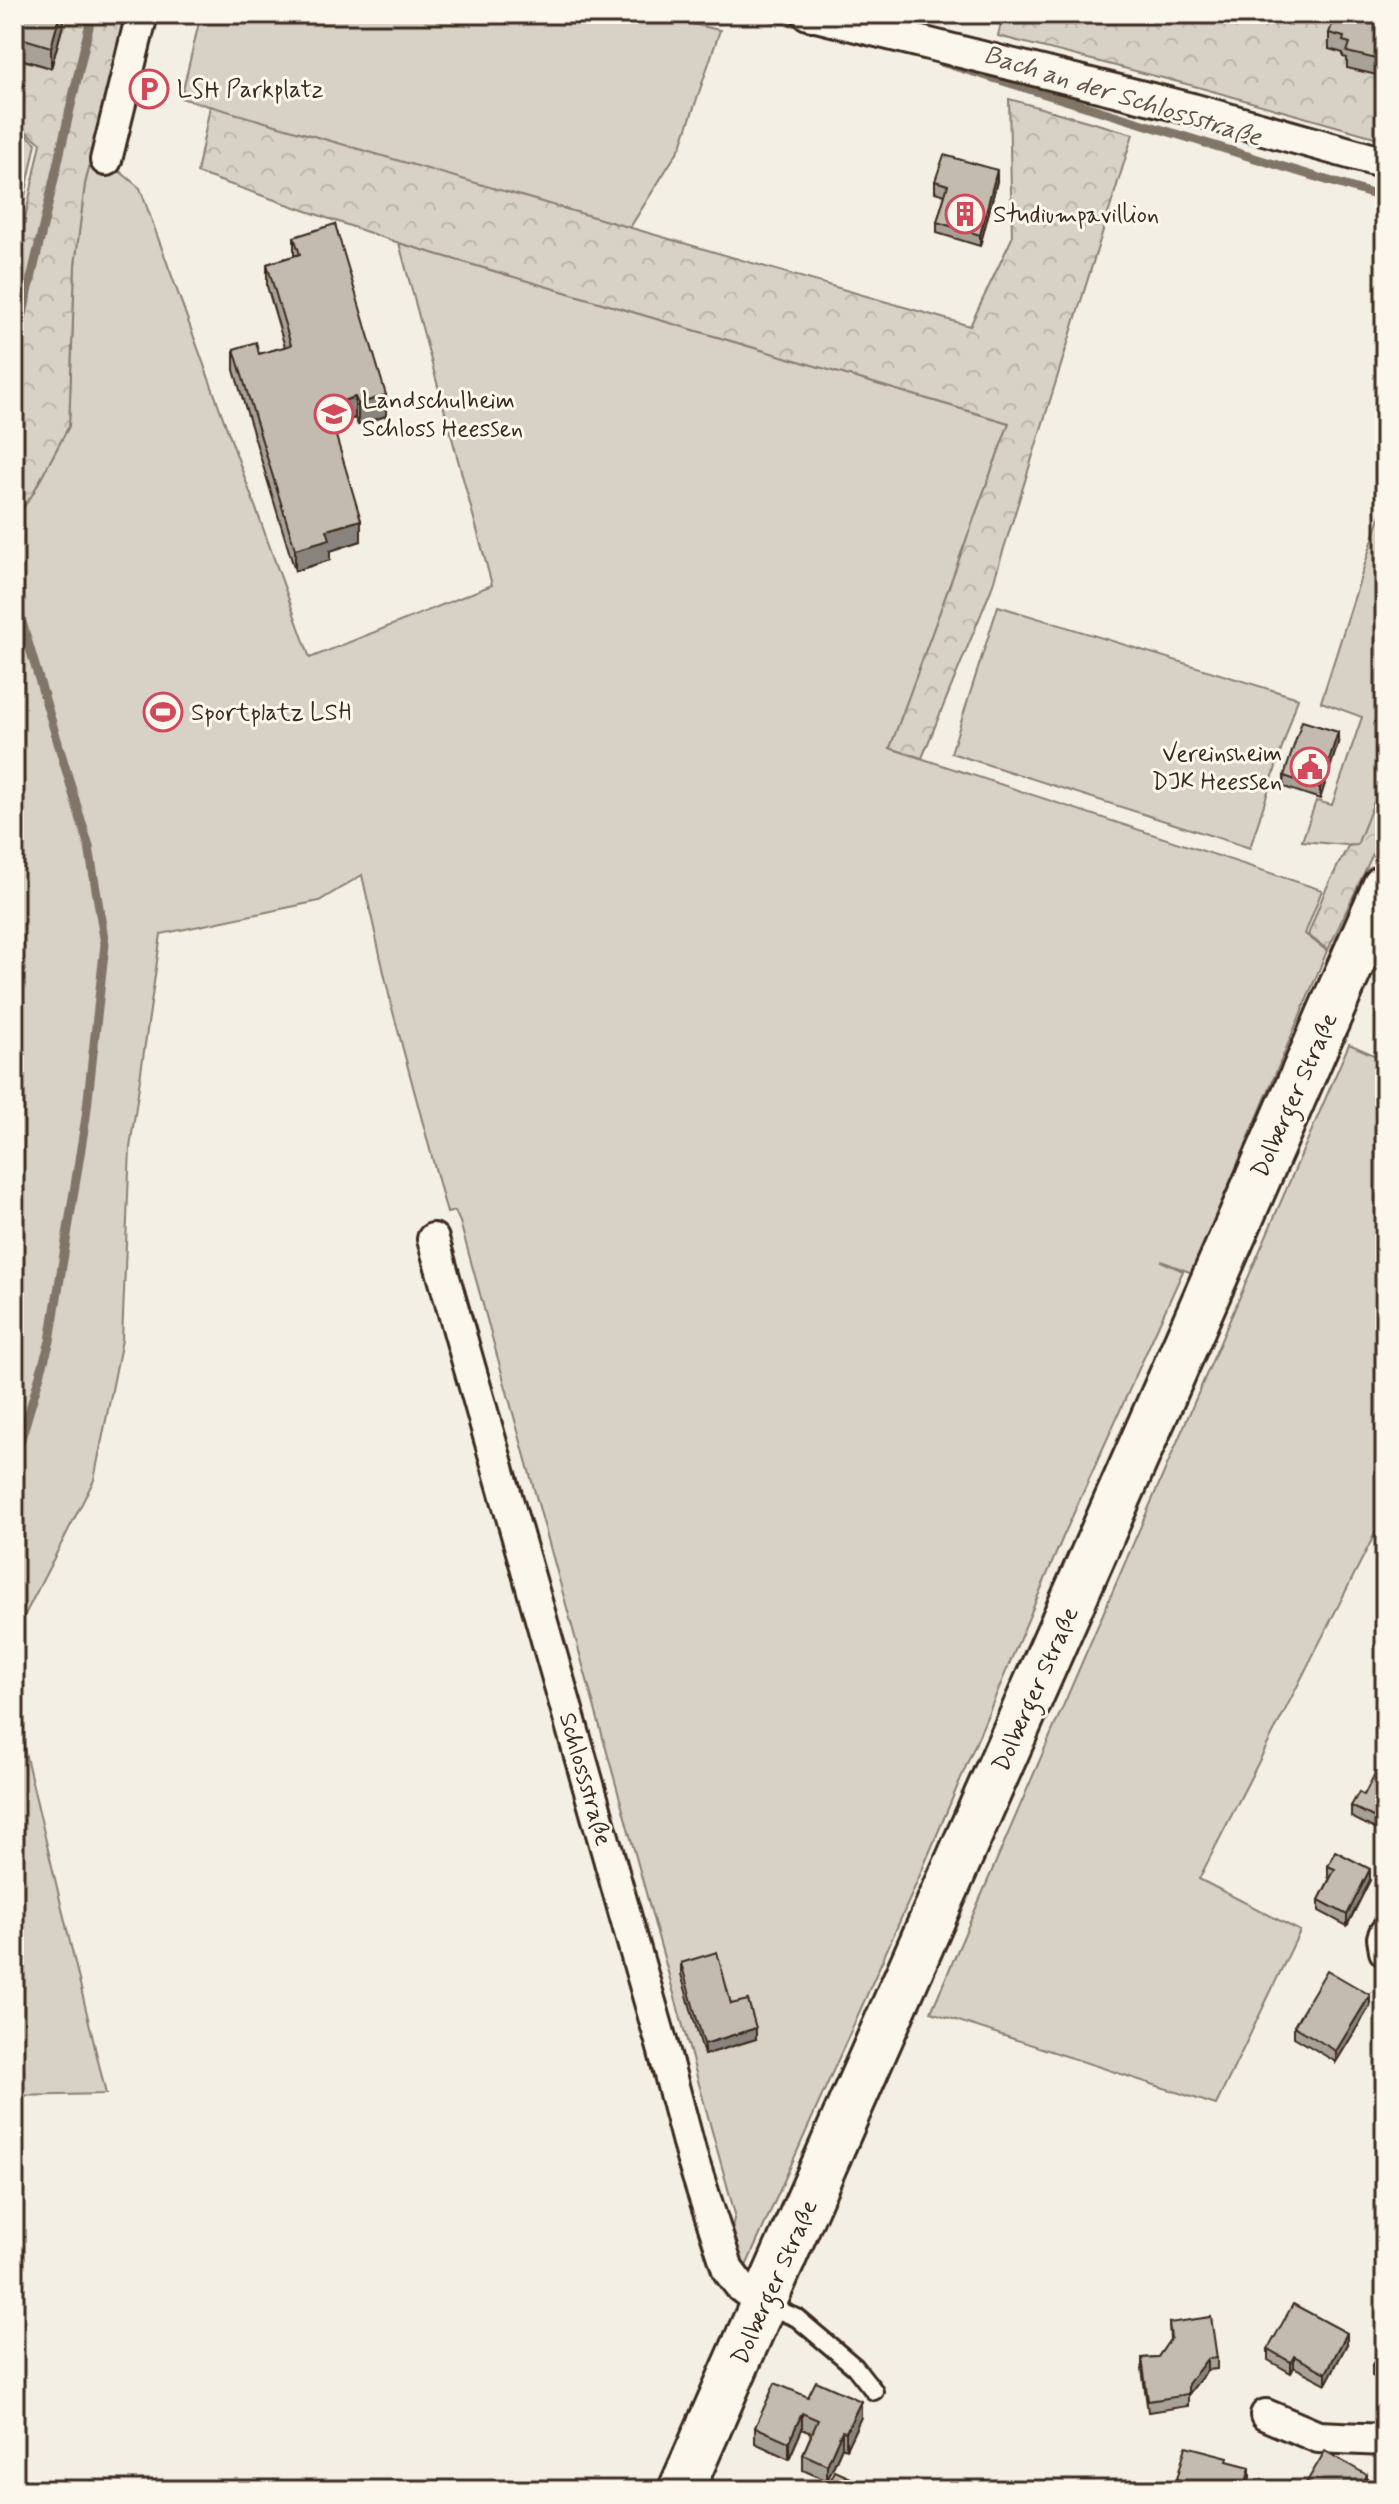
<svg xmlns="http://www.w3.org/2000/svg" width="1399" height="2504" viewBox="0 0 1399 2504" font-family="Mynerve,sans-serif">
  <defs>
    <pattern id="forest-crowns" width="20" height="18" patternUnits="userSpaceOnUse" patternTransform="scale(2)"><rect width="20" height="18" fill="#d8d1c6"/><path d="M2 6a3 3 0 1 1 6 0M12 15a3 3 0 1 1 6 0" fill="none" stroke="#bab4aa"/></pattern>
  </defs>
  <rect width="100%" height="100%" fill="#f3efe4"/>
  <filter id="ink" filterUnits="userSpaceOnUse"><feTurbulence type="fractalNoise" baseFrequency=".0125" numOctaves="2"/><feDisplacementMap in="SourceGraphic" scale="16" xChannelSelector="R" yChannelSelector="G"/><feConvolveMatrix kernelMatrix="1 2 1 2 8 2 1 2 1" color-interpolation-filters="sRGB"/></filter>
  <g filter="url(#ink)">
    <g fill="#d8d1c6" stroke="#8a7e72" stroke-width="2">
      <polygon points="201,14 644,14 720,30 681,146 629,229 181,98"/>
      <polygon points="14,124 36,143 14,249"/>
      <polygon points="94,150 140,188 310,658 492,585 399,243 1009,423 890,748 1322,890 1305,934 1327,951 1192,1273 1161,1261 1183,1271 1063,1537 911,1896 743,2273 730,2238 735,2214 460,1222 455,1211 447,1213 392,1008 362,875 319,901 161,934 130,1148 122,1340 94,1480 14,1636 14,520 32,495 69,426 75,265 85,184"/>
      <polygon points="1385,501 1385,774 1357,846 1302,841 1316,801 1332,805 1362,717 1321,702"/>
      <polygon points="998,606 1298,698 1250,848 951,753"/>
      <polygon points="1349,1044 1385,1060 1385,1514 1199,1879 1300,1931 1216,2105 931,2012"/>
      <polygon points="14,1706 106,2094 14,2096"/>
    </g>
    <g fill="url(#forest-crowns)" stroke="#8a7e72" stroke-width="2">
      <polygon points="66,14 126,14 85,184 75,265 69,426 32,495 14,520 14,270 41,143 14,123 14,58 51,68"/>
      <polygon points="1003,14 1385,14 1385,140 1198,87 998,36"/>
      <polygon points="1009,99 1133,134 991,590 922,758 890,748 1009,423 399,243 197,173 210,106 970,326 1012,238"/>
      <polygon points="1385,774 1385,828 1328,950 1308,935 1325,891 1348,846 1357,845"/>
    </g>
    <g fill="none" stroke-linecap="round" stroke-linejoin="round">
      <g stroke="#817468" stroke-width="9">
        <polyline points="755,14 807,25"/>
        <polyline points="941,62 1385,198"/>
        <polyline points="14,353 92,14"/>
        <polyline points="14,595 89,847 105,944 86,1117 50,1341 14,1463"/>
      </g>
      <defs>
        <polyline id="service" points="764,2304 797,2318 855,2367 874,2391"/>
        <g id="minor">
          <polyline points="808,14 1192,109 1385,163"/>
          <polyline points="106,160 142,14"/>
          <polyline points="433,1239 663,2048 692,2158 728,2270 741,2287 764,2304"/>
          <polyline points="1385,1933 1383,1938 1385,1951"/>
          <polyline points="1266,2415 1318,2437 1385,2440"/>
        </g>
        <polyline id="secondary" points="681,2490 1174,1371 1385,887"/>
      </defs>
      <use href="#service" stroke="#3b2a1e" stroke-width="22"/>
      <use href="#minor" stroke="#3b2a1e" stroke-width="36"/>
      <use href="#secondary" stroke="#3b2a1e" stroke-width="50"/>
      <use href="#service" stroke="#fbf7ec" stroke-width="16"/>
      <use href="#minor" stroke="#fbf7ec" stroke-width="30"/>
      <use href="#secondary" stroke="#fbf7ec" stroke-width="44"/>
    </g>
    <g fill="#a8a197" stroke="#3b2a1e" stroke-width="2">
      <polygon points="14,14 66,14 51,68 14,57"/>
      <polygon points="1385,15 1385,77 1347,68 1347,58 1343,57 1343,53 1329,49 1329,33"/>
      <polygon points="935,181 997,181 980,246 937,233 937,222 945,195 935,192"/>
      <polygon points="294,237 386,416 358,425 355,418 333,425 361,541 330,551 330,560 295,571 234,370 234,349 259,354 285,347 267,286 267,264 294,256"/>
      <polygon points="1338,743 1320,799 1284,787 1284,776"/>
      <polygon points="1385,1761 1385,1834 1351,1817 1351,1806 1364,1795"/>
      <polygon points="1328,1866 1370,1880 1347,1926 1319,1911 1319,1900 1330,1878 1328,1877"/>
      <polygon points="681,1963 731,2004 756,2039 704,2055 681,1974"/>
      <polygon points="1370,2006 1336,2062 1294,2037 1294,2026"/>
      <polygon points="1169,2323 1217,2358 1217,2369 1207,2370 1188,2395 1188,2406 1148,2412 1142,2369 1142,2358 1158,2357 1170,2340"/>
      <polygon points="1385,2342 1385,2383 1372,2376 1372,2365"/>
      <polygon points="1347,2344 1326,2384 1294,2367 1291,2373 1268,2360 1268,2349"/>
      <polygon points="808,2397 861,2417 846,2449 842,2447 827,2481 803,2470 803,2454 812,2433 802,2429 789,2459 755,2443 755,2427"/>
    </g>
    <g fill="#88837b" stroke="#3b2a1e" stroke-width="2">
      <polygon points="60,14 66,14 51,68 51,47"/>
      <polygon points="997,170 997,181 980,246 980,235"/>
      <polygon points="386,395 386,416 358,425 358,404"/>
      <polygon points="355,397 355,418 327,427 327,406"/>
      <polygon points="361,520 361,541 330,551 330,560 295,571 295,549 327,530"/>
      <polygon points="1338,732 1338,743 1320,799 1320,788"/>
      <polygon points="1370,1869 1370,1880 1347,1926 1347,1915"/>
      <polygon points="1370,1995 1370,2006 1336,2062 1336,2051"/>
      <polygon points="756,2028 756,2039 704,2055 704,2044"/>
      <polygon points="1347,2333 1347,2344 1326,2384 1326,2373"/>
      <polygon points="1294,2356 1294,2367 1291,2373 1291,2362"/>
      <polygon points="1207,2359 1207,2370 1188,2395 1188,2384"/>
      <polygon points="861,2401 861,2417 846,2449 846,2432"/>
      <polygon points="802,2413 802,2429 789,2459 789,2442"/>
      <polygon points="842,2431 842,2447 827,2481 827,2465"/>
      <polygon points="1250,2467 1250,2478 1247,2490 1244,2490"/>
      <polygon points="1367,2475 1367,2486 1364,2490 1358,2490"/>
    </g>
    <g fill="#c3bbb0" stroke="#3b2a1e" stroke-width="2">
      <polygon points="14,14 60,14 51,47 14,36"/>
      <polygon points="1336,14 1380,14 1385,15 1385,61 1347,52 1350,43 1343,41 1344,37 1329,33"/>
      <polygon points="944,155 997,170 980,235 937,222 948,185 935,181"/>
      <polygon points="335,224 386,395 358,404 355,397 327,406 361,520 327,530 330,539 295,549 234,349 256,342 259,354 291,345 267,264 300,254 294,237"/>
      <polygon points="1302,721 1338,732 1320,788 1284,776"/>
      <polygon points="1382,1760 1385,1761 1385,1823 1351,1806 1359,1792 1364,1795"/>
      <polygon points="1335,1851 1370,1869 1347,1915 1319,1900 1335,1869 1328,1866"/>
      <polygon points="717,1952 731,2004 748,2000 756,2028 704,2044 681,1963"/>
      <polygon points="1327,1970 1370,1995 1336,2051 1294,2026"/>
      <polygon points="1293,2304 1347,2333 1326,2373 1294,2356 1291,2362 1268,2349"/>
      <polygon points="1211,2317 1217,2358 1207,2359 1188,2384 1188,2395 1148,2401 1142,2358 1158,2357 1171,2338 1169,2323"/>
      <polygon points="1385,2342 1385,2372 1372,2365"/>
      <polygon points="816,2381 861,2401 846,2432 842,2431 827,2465 803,2454 818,2420 802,2413 789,2442 755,2427 775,2383 808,2397"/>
      <polygon points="1186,2446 1228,2457 1227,2461 1250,2467 1244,2490 1174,2490"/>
      <polygon points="1325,2451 1367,2475 1358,2490 1302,2490"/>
      <polygon points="835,2471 871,2487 870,2490 826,2490"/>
    </g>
  </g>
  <defs>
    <symbol id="parking-ring" viewBox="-11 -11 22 22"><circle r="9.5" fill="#fbf7ec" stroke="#d1495b" stroke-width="1.5"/><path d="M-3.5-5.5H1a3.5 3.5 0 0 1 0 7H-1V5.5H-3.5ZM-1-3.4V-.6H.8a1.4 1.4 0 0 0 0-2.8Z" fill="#d1495b"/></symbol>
    <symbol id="building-ring" viewBox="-11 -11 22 22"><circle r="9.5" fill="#fbf7ec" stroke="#d1495b" stroke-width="1.5"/><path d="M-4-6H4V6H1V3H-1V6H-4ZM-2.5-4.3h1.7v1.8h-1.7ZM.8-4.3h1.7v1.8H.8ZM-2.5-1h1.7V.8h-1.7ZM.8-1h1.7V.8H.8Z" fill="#d1495b"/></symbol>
    <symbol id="school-ring" viewBox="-11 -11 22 22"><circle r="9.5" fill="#fbf7ec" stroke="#d1495b" stroke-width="1.5"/><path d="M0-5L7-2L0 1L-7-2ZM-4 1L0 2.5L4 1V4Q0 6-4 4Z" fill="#d1495b"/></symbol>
    <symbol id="stadium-ring" viewBox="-11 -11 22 22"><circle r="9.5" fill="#fbf7ec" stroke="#d1495b" stroke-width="1.5"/><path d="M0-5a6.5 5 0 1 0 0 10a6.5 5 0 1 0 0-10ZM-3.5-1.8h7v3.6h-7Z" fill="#d1495b"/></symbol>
    <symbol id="civic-ring" viewBox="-11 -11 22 22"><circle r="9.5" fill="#fbf7ec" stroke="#d1495b" stroke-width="1.5"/><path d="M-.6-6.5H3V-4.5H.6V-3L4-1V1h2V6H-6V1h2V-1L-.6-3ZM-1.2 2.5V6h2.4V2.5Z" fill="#d1495b"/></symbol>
  </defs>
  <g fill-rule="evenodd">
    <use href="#parking-ring" x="127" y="67" width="44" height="44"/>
    <use href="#building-ring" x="943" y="192" width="44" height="44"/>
    <use href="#school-ring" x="312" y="392" width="44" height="44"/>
    <use href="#stadium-ring" x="141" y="690" width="44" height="44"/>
    <use href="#civic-ring" x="1288" y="745" width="44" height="44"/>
  </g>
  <g text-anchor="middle" stroke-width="6" stroke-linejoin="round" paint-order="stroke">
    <g font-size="24" fill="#3b2a1e" stroke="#fbf7ec" text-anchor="start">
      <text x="177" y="97">LSH Parkplatz</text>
      <text x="993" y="222">Studiumpavillion</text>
      <text x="362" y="408">Landschulheim<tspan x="362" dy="28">Schloss Heessen</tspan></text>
      <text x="191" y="720">Sportplatz LSH</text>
      <text x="1282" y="761" text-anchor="end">Vereinsheim<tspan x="1282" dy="28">DJK Heessen</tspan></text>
    </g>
    <g font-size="24" fill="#3b2a1e" stroke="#fbf7ec">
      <text transform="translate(1294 1095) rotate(-66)" y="8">Dolberger Straße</text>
      <text transform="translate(1035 1689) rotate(-66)" y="8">Dolberger Straße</text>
      <text transform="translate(586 1779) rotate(74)" y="8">Schlossstraße</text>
      <text transform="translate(774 2282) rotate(-66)" y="8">Dolberger Straße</text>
    </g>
    <g font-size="26" font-style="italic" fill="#645549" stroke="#fbf7ec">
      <text transform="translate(1123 95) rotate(17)" y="9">Bach an der Schlossstraße</text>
    </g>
  </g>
  <rect width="1399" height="2504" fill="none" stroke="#fbf7ec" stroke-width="48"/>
  <rect x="24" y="24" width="1351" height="2456" fill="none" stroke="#3b2a1e" stroke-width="3" filter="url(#ink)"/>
</svg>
